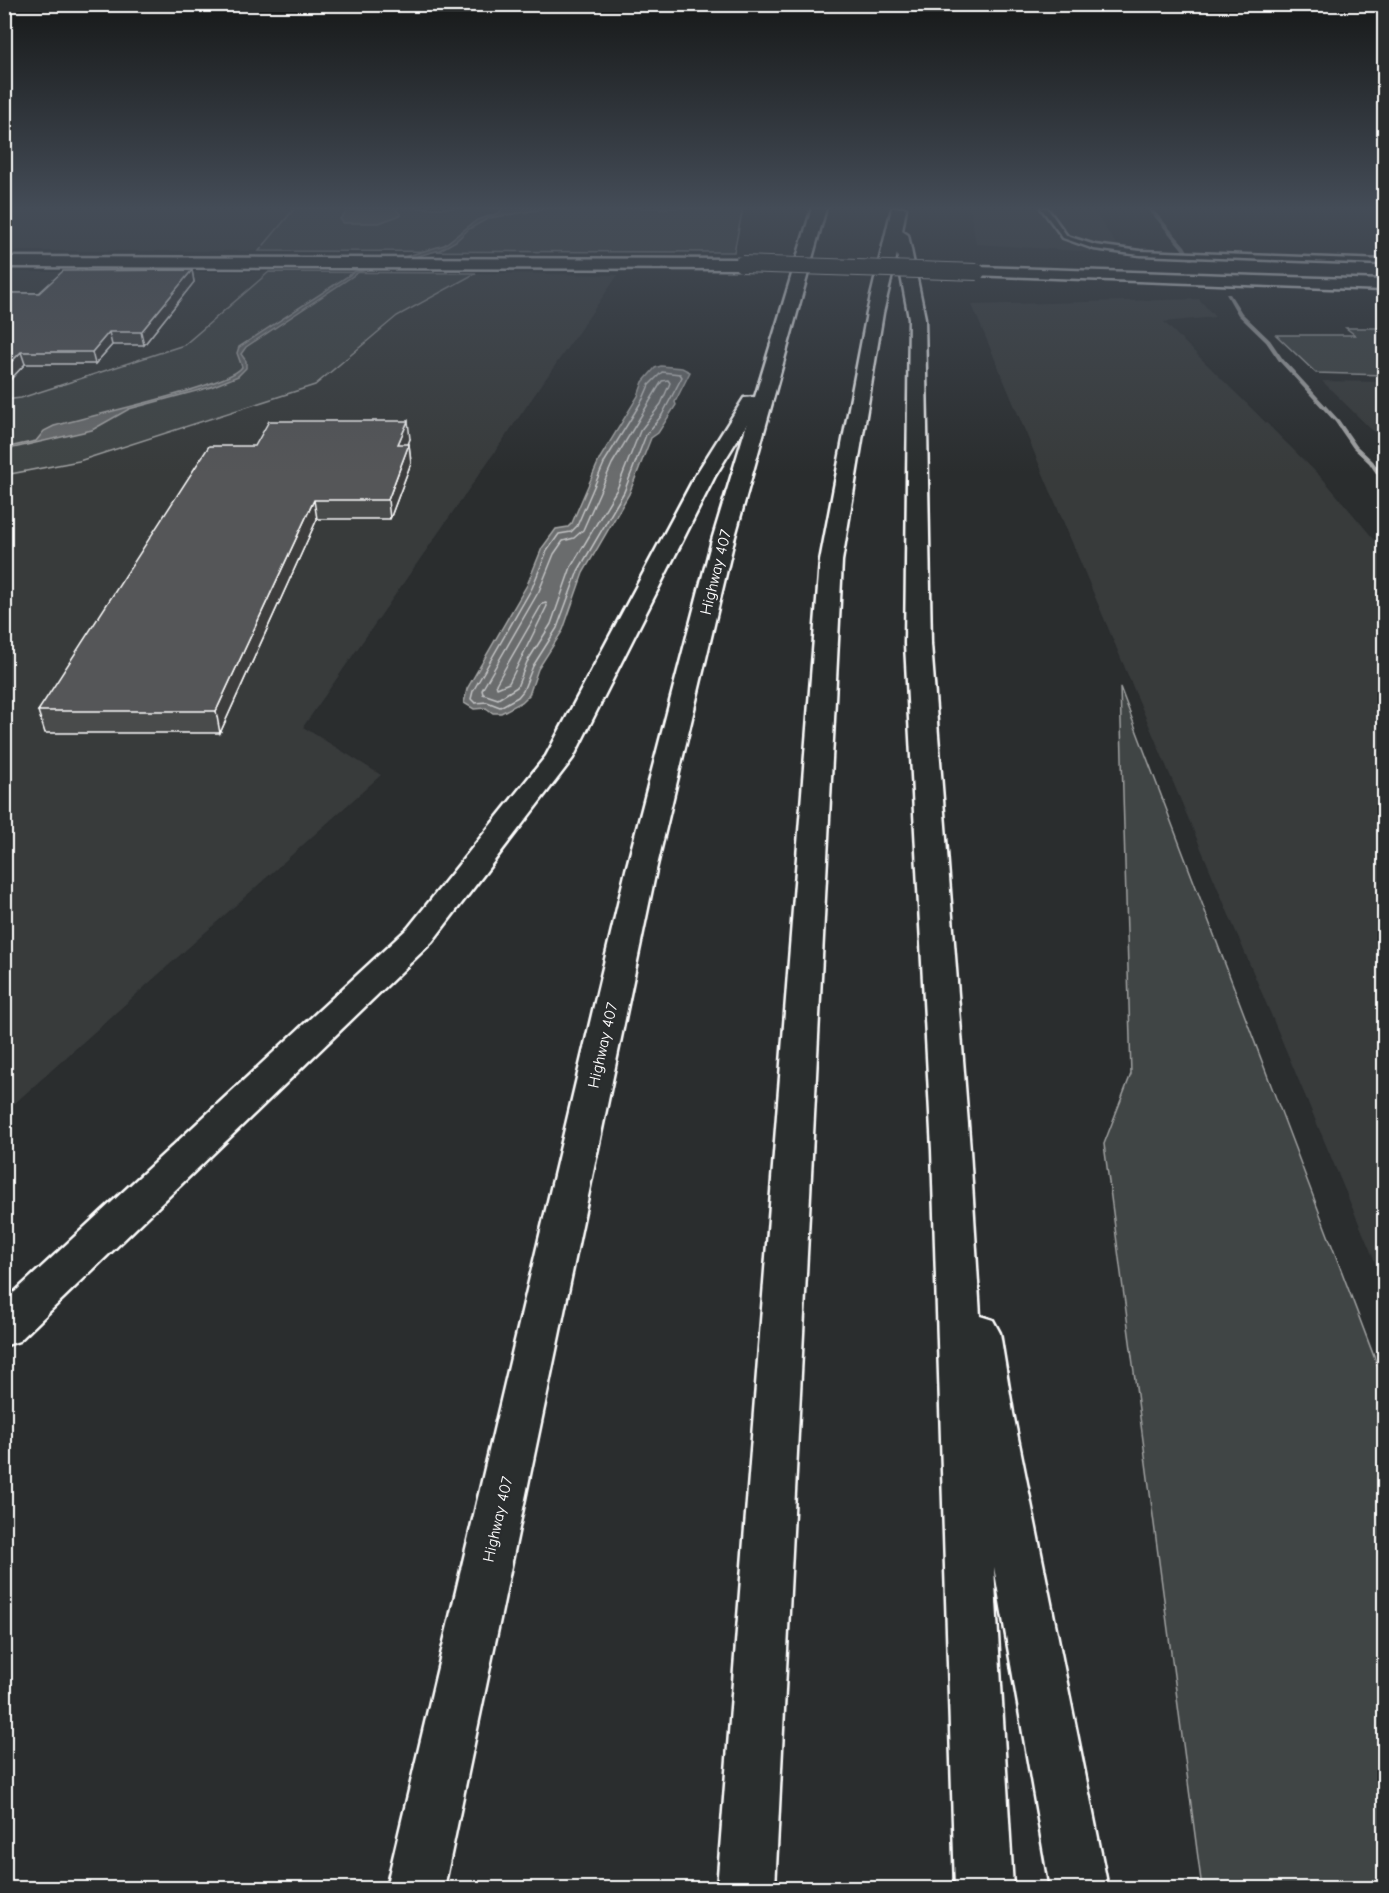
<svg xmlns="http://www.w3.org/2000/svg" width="1389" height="1893" viewBox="0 0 1389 1893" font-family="'Comic Neue',sans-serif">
  <rect width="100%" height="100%" fill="#2a2d2e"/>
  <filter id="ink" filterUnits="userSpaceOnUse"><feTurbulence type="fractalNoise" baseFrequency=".0167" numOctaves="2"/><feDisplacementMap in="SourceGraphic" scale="12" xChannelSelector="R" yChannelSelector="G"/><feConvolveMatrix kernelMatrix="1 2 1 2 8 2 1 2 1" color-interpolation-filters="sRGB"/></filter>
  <g filter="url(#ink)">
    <g fill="#373a3b">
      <polygon points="4,208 295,208 259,251 5,251"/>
      <polygon points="970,208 1092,208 1123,254 976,244"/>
      <polygon points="5,272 269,272 184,345 21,398 5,400"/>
      <polygon points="476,273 618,275 303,727 381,775 5,1112 5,475 79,461 315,385 397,316"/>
      <polygon points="1199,299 1215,317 1164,322 1324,480 1384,551 1384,1283 972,305"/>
      <polygon points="1322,381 1384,382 1384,442"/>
    </g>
    <g fill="#414445" stroke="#a0a2a2" stroke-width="1.5">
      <polygon points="295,208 743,208 734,252 259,251"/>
      <polygon points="269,272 476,273 397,316 315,385 79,461 5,475 5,400 21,398 184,345"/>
      <polygon points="1346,328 1384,328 1384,375 1316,373 1276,335 1355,335"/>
      <polygon points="1120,687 1384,1383 1384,1888 1202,1888 1104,1144 1131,1074"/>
    </g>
    <g fill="#6a6c6d" stroke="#a6a7a7" stroke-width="1.5">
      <polygon points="349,208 395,208 401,215 379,223 343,223 340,219"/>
      <path d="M504 208H550L489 218 469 229 456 241 440 250 359 272 246 347 241 354 246 361V368L238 376 211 387 129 409 92 430 5 450 4 448 36 441 44 431 54 426C84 417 230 386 242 367L237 353 239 347 354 272 444 245 477 220 499 213Z"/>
      <polygon points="661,366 682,368 690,372 675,402 676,405 658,433 651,438 629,494 583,573 563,630 538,669 529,695 522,702 501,713 493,713 486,708 474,709 464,703 467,689 527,585 542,548 556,529 568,527 572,523 600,458 638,396 643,382 655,368"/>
    </g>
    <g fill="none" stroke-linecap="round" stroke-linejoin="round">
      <g stroke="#c3c4c5" stroke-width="1.5">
        <polygon points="662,372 680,374 682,377 662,415 646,435 624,492 578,571 557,628 533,666 523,691 518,697 500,707 487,702 475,703 471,699 473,691 532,588 547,551 559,534 571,532 577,526 605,461 643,399 649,385"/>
        <polygon points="668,380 670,383 661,404 640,431 617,489 571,567 551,624 527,662 517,687 498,699 483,694 482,690 539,591 554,554 563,541 574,538 583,530 612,464 662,381"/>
        <polygon points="546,603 547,606 509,683 497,688 496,684 542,604"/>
      </g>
      <g fill="#a6a7a7" fill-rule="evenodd">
        <polygon points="1147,208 1152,208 1185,246 1193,260 1189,260 1181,248"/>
        <polygon points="1226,294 1230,294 1242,313 1270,340 1283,359 1339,420 1357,446 1373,461 1384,477 1384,483 1382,482 1369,463 1353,448 1335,422 1279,361 1266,342 1238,315"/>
      </g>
      <defs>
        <g id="lane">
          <polygon points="4,208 8,208 4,211"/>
          <polygon points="1041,208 1047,208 1067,236 1095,245 1140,251 1384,260 1384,264 1140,255 1094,249 1063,238"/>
        </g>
        <g id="secondary">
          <polygon points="4,257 742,259 750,264 742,269 4,267"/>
          <polygon points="977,267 1384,280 1384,290 972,275 969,272 972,269"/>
        </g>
        <g id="highway">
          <polygon points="812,208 826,208 734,540 656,870 444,1888 386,1888 626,870 712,540 747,424 715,476 573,758 432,942 19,1341 4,1346 4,1302 408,928 546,756 695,476 744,398 755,397"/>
          <polygon points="892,208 906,208 902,231 908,235 925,318 931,644 970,1150 980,1316 993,1320 1000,1333 1013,1413 1108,1888 1050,1888 994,1567 1013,1888 955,1888 932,1150 905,644 909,318 897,254 883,313 842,561 775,1888 717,1888 820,561 867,313"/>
        </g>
      </defs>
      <use href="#lane" stroke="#fff" stroke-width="5"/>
      <use href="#secondary" stroke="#fff" stroke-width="5"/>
      <use href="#highway" stroke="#fff" stroke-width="5"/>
      <use href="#lane" fill="#2a2d2e" fill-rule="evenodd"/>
      <use href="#secondary" fill="#2a2d2e" fill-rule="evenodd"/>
      <use href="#highway" fill="#2a2d2e" fill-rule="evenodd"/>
      <defs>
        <polyline id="secondary-bridge" points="742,264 977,272"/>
      </defs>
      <use href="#secondary-bridge" stroke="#fff" stroke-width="18" stroke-linecap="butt"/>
      <use href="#secondary-bridge" stroke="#2a2d2e" stroke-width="16"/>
    </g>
    <g fill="#494b4c" stroke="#fff" stroke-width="1.5">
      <polygon points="192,270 194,282 144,345 112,345 95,364 25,364 6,384 4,384 4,293 39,293"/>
      <polygon points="410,439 408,444 409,444 411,463 390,519 317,519 220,733 45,733 38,711 255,446"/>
    </g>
    <g fill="#3c3d3e" stroke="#fff" stroke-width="1.5">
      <polygon points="192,270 194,282 144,345 141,332"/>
      <polygon points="109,332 112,345 95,364 92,352"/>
      <polygon points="21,352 25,364 6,384 4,378 4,369"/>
      <polygon points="408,421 410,439 401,463 398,444"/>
      <polygon points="409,444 411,463 390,519 388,500"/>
      <polygon points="314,500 317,519 220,733 216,711"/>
    </g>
    <g fill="#555758" stroke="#fff" stroke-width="1.5">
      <polygon points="192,270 141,332 109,332 92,352 21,352 4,369 4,293 39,293 63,271"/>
      <polygon points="269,421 408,421 398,444 409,444 388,500 314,500 216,711 38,711 209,446 255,446"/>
    </g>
  </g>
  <linearGradient id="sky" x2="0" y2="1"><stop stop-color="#171919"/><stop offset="0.44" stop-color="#444c57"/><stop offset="1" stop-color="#444c57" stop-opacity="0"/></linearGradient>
  <rect width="1389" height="473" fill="url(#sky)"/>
  <g text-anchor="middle" stroke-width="4.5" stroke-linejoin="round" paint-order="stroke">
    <g font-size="16" fill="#fff" stroke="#2a2d2e">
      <text transform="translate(715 572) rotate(-76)" y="6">Highway 407</text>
      <text transform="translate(602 1045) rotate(-77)" y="6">Highway 407</text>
      <text transform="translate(497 1519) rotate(-77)" y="6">Highway 407</text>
    </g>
  </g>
  <rect width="1389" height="1893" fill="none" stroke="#2a2d2e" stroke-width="24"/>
  <rect x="12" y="12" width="1365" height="1869" fill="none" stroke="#fff" stroke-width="2" filter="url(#ink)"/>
</svg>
